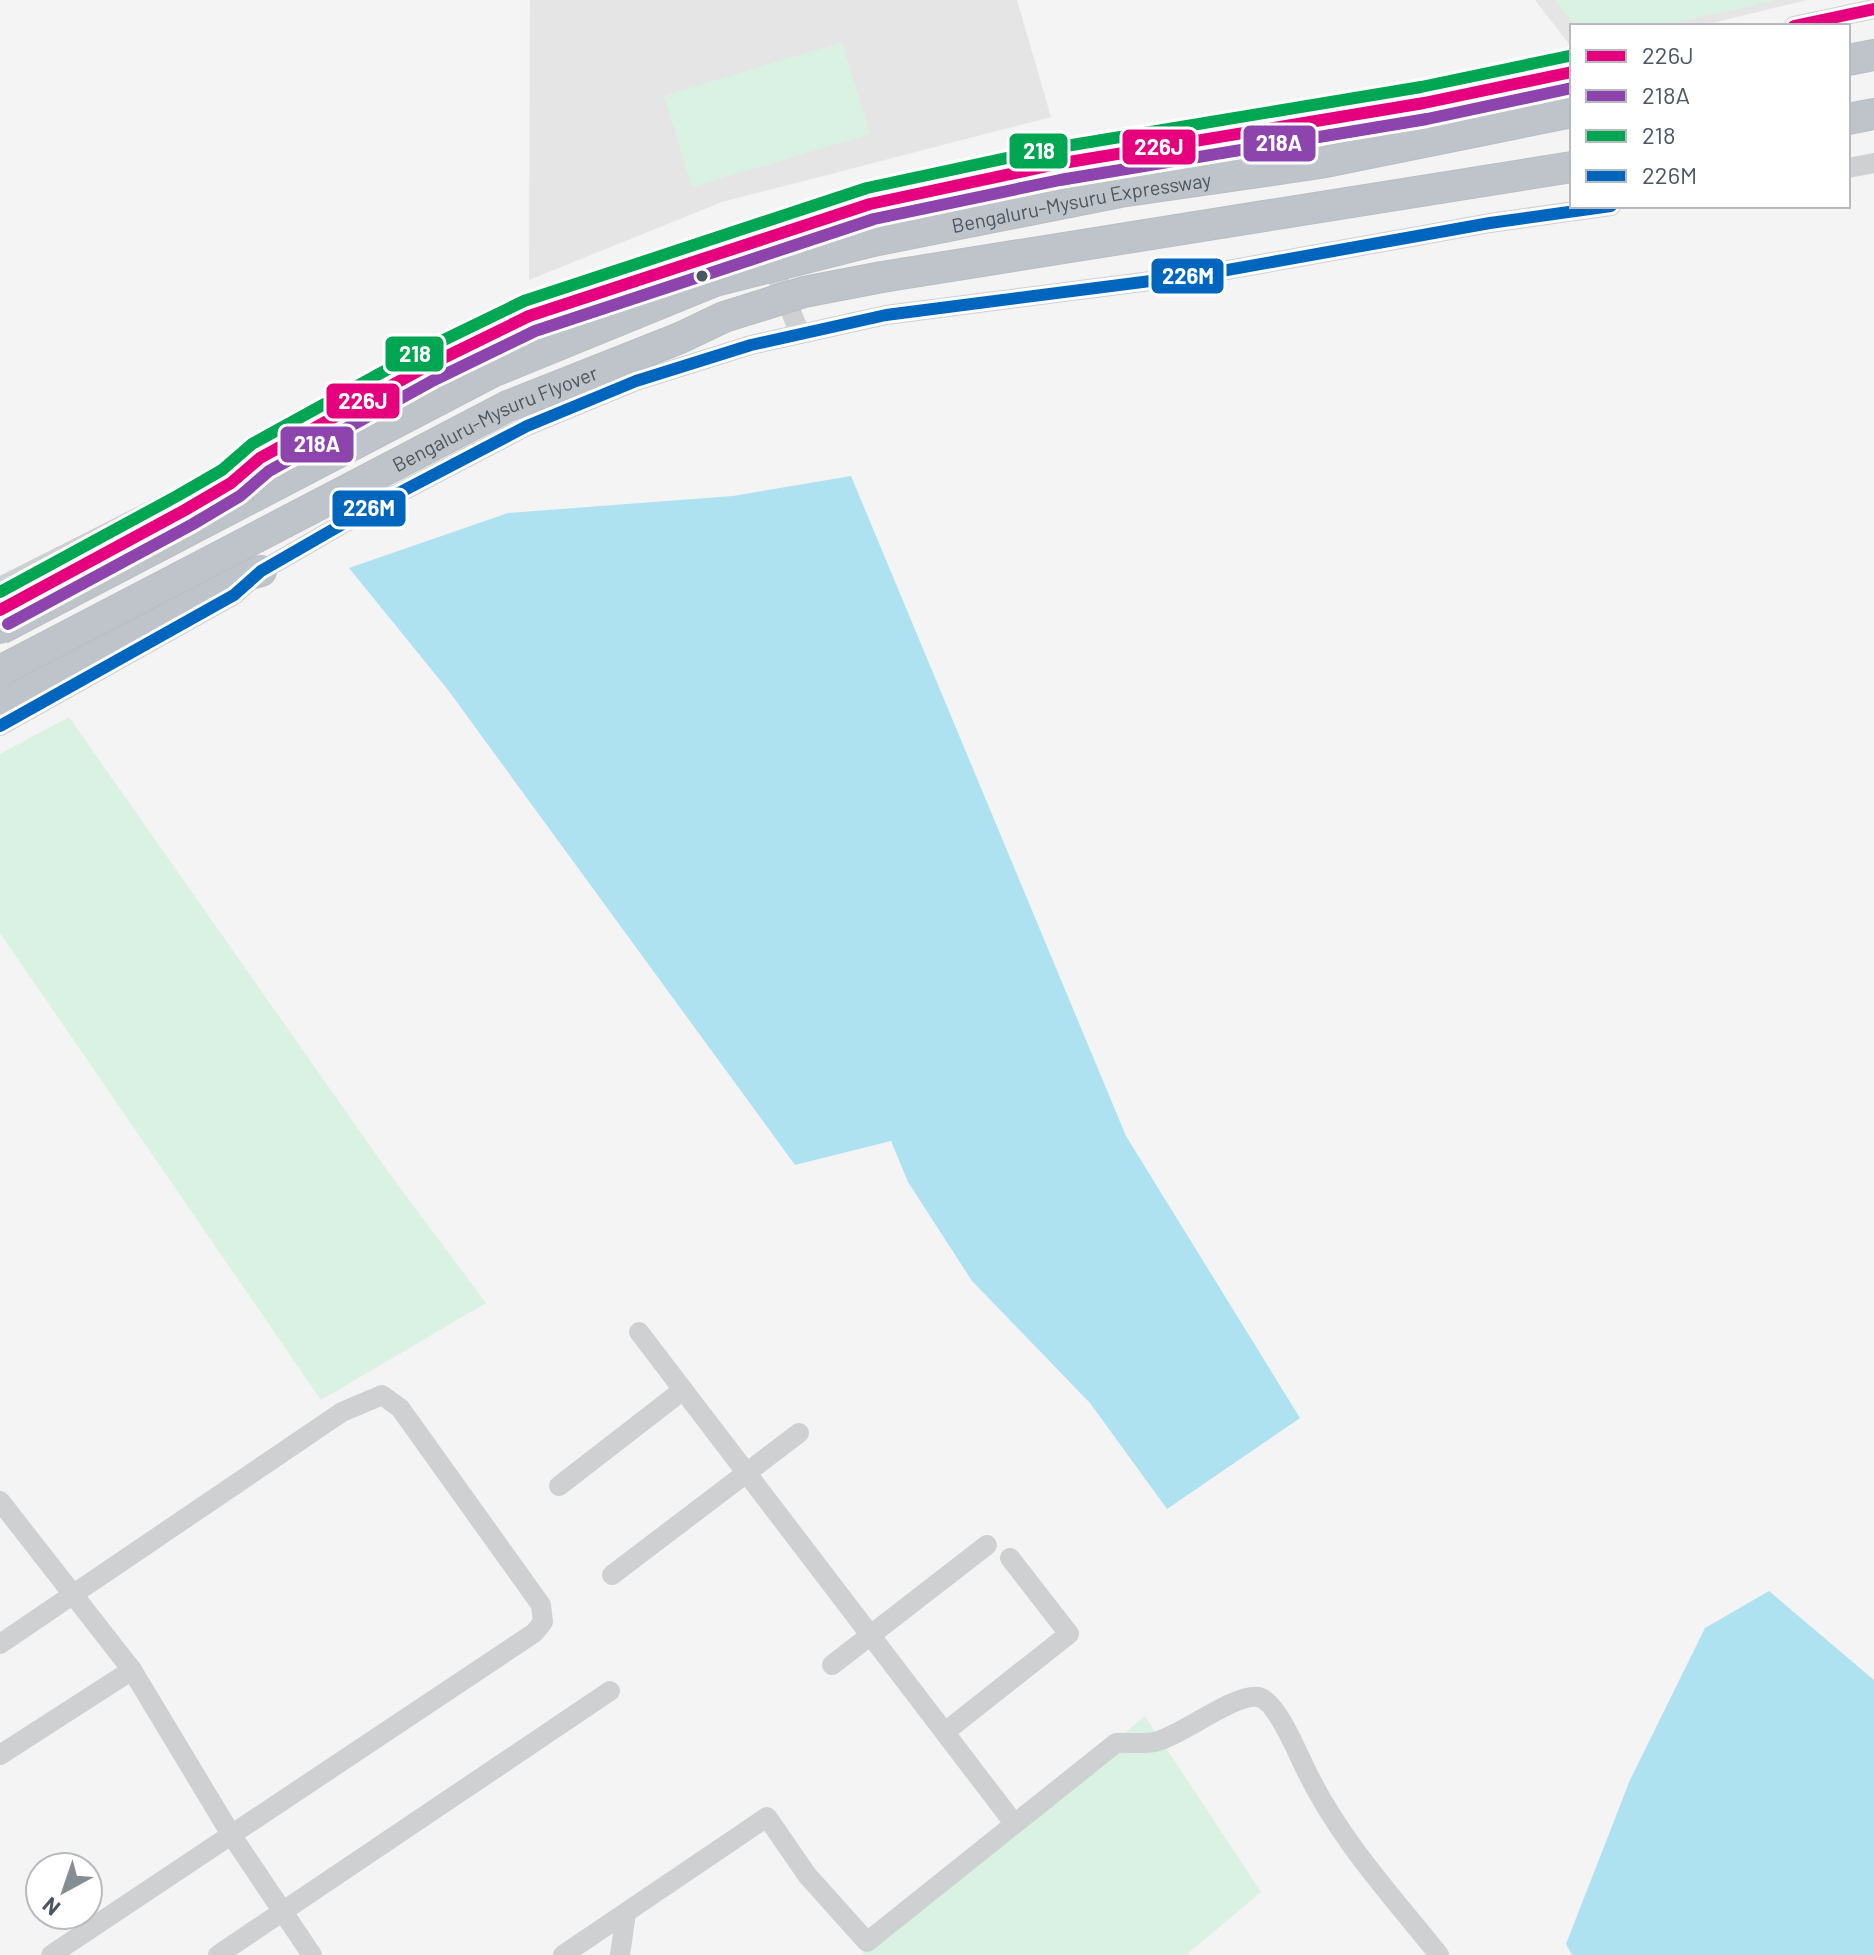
<svg xmlns="http://www.w3.org/2000/svg" width="1874" height="1955" viewBox="0 0 1874 1955" font-family="Barlow,sans-serif">
	<rect width="100%" height="100%" fill="#f4f4f4"/>
	<g fill="#e6e5e6">
		<polygon points="530,0 1017,0 1051,117 722,202 529,280"/>
		<polygon points="1535,0 1807,0 1700,26 1572,26 1572,48"/>
	</g>
	<g fill="#d9f2e3">
		<polygon points="1554,0 1776,0 1660,26 1576,26"/>
		<polygon points="842,42 870,134 692,187 664,96"/>
		<polygon points="69,717 389,1173 486,1303 321,1400 0,933 0,754"/>
		<polygon points="1145,1716 1261,1892 1186,1955 861,1955"/>
	</g>
	<g fill="#aee2f0">
		<polygon points="851,476 1126,1136 1300,1418 1167,1509 1090,1403 972,1281 908,1182 891,1141 795,1165 448,690 349,568 508,513 733,496"/>
		<polygon points="1769,1591 1874,1680 1874,1955 1572,1955 1566,1944 1630,1780 1705,1628"/>
	</g>
	<g fill="none" stroke-linecap="round" stroke-linejoin="round">
		<g stroke="#b9bec3" stroke-width="32">
			<g id="highway">
				<polyline points="1848,60 1874,55"/>
				<polyline points="1848,119 1874,114"/>
				<path id="s1" d="M873,241l247,-49 200,-29 252,-51"/>
				<polyline points="882,277 1572,167"/>
				<path d="M0,610c87,-47 184,-88 260,-152"/>
				<polyline points="0,698 220,582 261,571"/>
			</g>
		</g>
		<g stroke="#ced0d2" stroke-width="20">
			<polyline points="1794,26 1874,9"/>
			<polyline points="1848,168 1874,163"/>
			<polyline points="769,257 800,334"/>
			<polyline points="251,463 427,366 529,316 870,204 1057,164 1424,103 1572,72"/>
			<polyline points="0,587 218,477"/>
			<polyline points="0,726 234,595 261,571 372,507 527,426 636,381 751,345 886,315 1205,274 1490,223 1611,206"/>
			<polyline points="639,1332 1013,1822"/>
			<polyline points="559,1486 683,1390"/>
			<polyline points="0,1501 132,1670 232,1836 312,1955"/>
			<polyline points="612,1575 799,1433"/>
			<polyline points="0,1644 342,1412 382,1395 400,1408 541,1605 543,1622 534,1633 51,1955"/>
			<polyline points="832,1665 987,1545"/>
			<polyline points="945,1732 1069,1634 1010,1558"/>
			<polyline points="0,1755 132,1670"/>
			<polyline points="218,1955 610,1691"/>
			<path d="M563,1955l204,-138 40,58 60,67 249,-199c13,-1 30,2 42,-2 27,-8 76,-47 100,-44 19,3 40,58 49,75 33,68 85,124 132,183"/>
			<polyline points="620,1955 626,1913"/>
		</g>
		<use href="#highway" stroke="#bec4c9" stroke-width="30"/>
		<g stroke="#b9bec3" stroke-width="32" stroke-linecap="butt">
			<g id="highway-bridge">
				<polyline points="0,629 492,372 715,281 873,241"/>
				<path id="s2" d="M0,671l508,-265 172,-68 44,-21 80,-25 78,-15"/>
			</g>
		</g>
		<use href="#highway-bridge" stroke="#bec4c9" stroke-width="30"/>
		<g stroke="#fff" stroke-width="18">
			<g id="bus-1">
				<polyline points="1794,26 1874,9"/>
				<polyline points="0,610 185,510 231,483 260,458 427,366 529,316 870,204 1057,164 1424,103 1572,72"/>
			</g>
		</g>
		<g stroke="#fff" stroke-width="18">
			<polyline id="bus-2" points="8,624 193,524 240,496 269,471 434,380 535,331 874,219 1060,180 1427,119 1572,88"/>
		</g>
		<g stroke="#fff" stroke-width="18">
			<polyline id="bus-3" points="0,592 177,496 222,470 252,444 419,352 524,301 867,188 1054,148 1421,87 1569,56"/>
		</g>
		<g stroke="#fff" stroke-width="18">
			<polyline id="bus-4" points="0,726 234,595 261,571 372,507 527,426 636,381 751,345 886,315 1205,274 1490,223 1611,206"/>
		</g>
		<use href="#bus-1" stroke="#e5007d" stroke-width="12"/>
		<use href="#bus-2" stroke="#8e44ad" stroke-width="12"/>
		<use href="#bus-3" stroke="#00a651" stroke-width="12"/>
		<use href="#bus-4" stroke="#0065bd" stroke-width="12"/>
	</g>
	<circle fill="#4a5661" stroke="#fff" stroke-width="3" cx="702" cy="276" r="7"/>
	<g text-anchor="middle" dominant-baseline="central" stroke-width="7" stroke-linejoin="round" paint-order="stroke">
		<g font-size="20" fill="#4a5661" stroke="#fff">
			<text stroke="none"><textPath href="#s1" startOffset="212">Bengaluru-Mysuru Expressway</textPath></text>
			<text stroke="none"><textPath href="#s2" startOffset="556">Bengaluru-Mysuru Flyover</textPath></text>
		</g>
	</g>
	<g stroke="#fff" stroke-width="3">
		<rect x="1242" y="124" width="75" height="39" rx="8" fill="#8e44ad"/>
		<rect x="1121" y="128" width="76" height="38" rx="8" fill="#e5007d"/>
		<rect x="1008" y="132" width="61" height="38" rx="8" fill="#00a651"/>
		<rect x="1150" y="257" width="75" height="38" rx="8" fill="#0065bd"/>
		<rect x="384" y="335" width="61" height="38" rx="8" fill="#00a651"/>
		<rect x="325" y="382" width="76" height="38" rx="8" fill="#e5007d"/>
		<rect x="279" y="425" width="76" height="39" rx="8" fill="#8e44ad"/>
		<rect x="331" y="489" width="76" height="39" rx="8" fill="#0065bd"/>
	</g>
	<g font-size="22" text-anchor="middle" font-weight="bold" fill="#fff">
		<text x="1279" y="151">218A</text>
		<text x="1159" y="155">226J</text>
		<text x="1039" y="159">218</text>
		<text x="1188" y="284">226M</text>
		<text x="415" y="362">218</text>
		<text x="363" y="409">226J</text>
		<text x="317" y="452">218A</text>
		<text x="369" y="516">226M</text>
	</g>
	<rect x="1570" y="24" width="280" height="184" fill="#ffffff" stroke="#b7bbc0" stroke-width="2"/>
	<rect x="1586" y="50" width="40" height="12" fill="#e5007d" stroke="#b7bbc0" stroke-width="2"/>
	<text x="1642" y="64" font-size="24" fill="#4a5661">226J</text>
	<rect x="1586" y="90" width="40" height="12" fill="#8e44ad" stroke="#b7bbc0" stroke-width="2"/>
	<text x="1642" y="104" font-size="24" fill="#4a5661">218A</text>
	<rect x="1586" y="130" width="40" height="12" fill="#00a651" stroke="#b7bbc0" stroke-width="2"/>
	<text x="1642" y="144" font-size="24" fill="#4a5661">218</text>
	<rect x="1586" y="170" width="40" height="12" fill="#0065bd" stroke="#b7bbc0" stroke-width="2"/>
	<text x="1642" y="184" font-size="24" fill="#4a5661">226M</text>
	<g transform="translate(64 1891) rotate(220)"><circle r="38" fill="#ffffff" stroke="#b7bbc0" stroke-width="2"/>
	<path d="M0-6L14 30L0 20L-14 30Z" fill="#868d94"/>
	<text y="-12" font-size="22" font-weight="bold" text-anchor="middle" fill="#4a5661">N</text>
	</g>
</svg>
